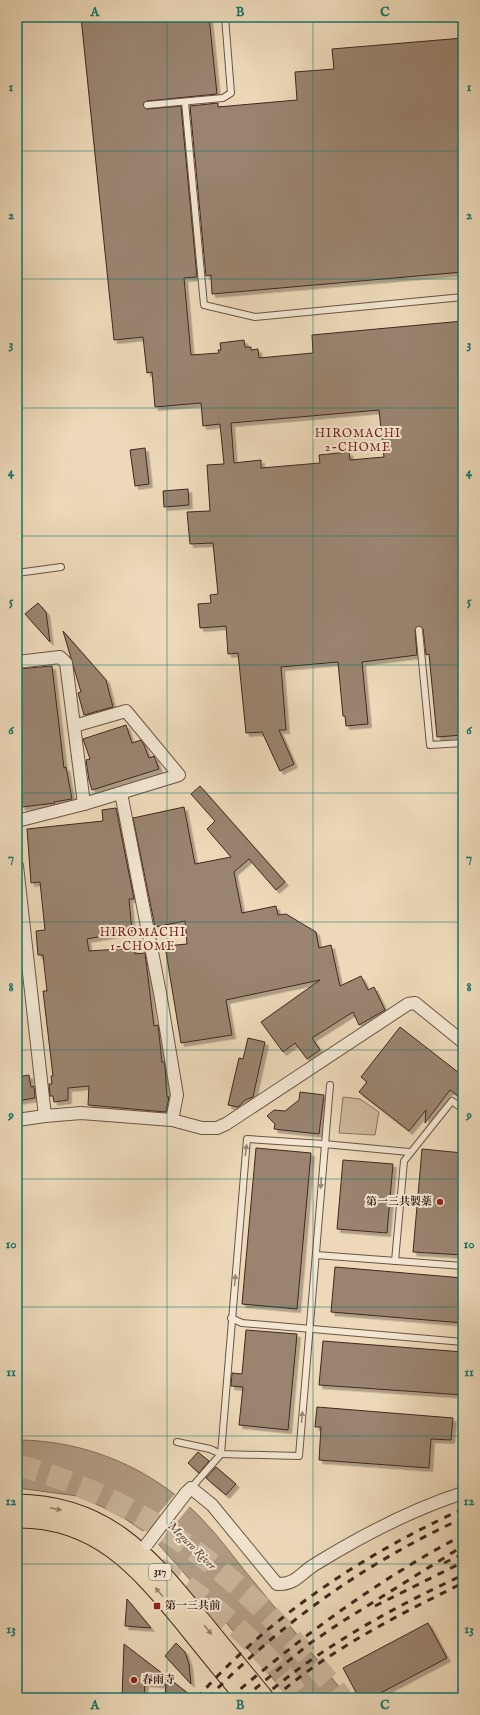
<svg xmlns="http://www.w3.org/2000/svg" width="480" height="1715" viewBox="0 0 480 1715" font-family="'IM FELL English','Noto Serif JP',serif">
	<defs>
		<filter id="shadow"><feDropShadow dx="3.5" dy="3.5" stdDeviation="0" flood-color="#0004"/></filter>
	</defs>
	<rect width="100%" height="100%" fill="#edd9b9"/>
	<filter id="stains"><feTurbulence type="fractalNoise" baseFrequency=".005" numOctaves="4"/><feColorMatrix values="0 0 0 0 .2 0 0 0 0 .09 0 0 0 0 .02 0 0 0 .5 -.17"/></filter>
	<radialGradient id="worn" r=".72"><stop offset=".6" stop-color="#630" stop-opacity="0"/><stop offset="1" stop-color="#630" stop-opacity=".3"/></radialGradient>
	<polygon fill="#d0bb9f" stroke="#88715e" points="343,1097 360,1099 379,1112 375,1135 339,1133"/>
	<path fill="#b29c84" stroke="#846d5b" d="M17,1440c68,0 135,28 183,77 20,20 36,44 54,65 32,39 63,77 94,116h-59l-97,-116 -40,-45 -34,-23 -40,-18 -61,-8z"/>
	<polygon fill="#edd9b9" points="175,1494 190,1506 157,1546 142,1533"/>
	<g fill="#9a846f" stroke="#40271e" fill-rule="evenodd" filter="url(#shadow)">
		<path d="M81,17h30v2l24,-2h74l8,77 -70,7 -4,4 4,4 34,-3 16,171 -13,1 7,77 28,-2 -1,-3h3l-1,-7 24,-3 1,7h6v3l7,-1 1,9 54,-5 -1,-18 151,-14v414l-26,2 -8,-83 -3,1 -3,-26 -4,-3 -4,4 2,25 -55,7 6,62 -22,2 -1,-10h-2l-5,-54 -57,5 5,63h-7l15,34 -14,7 -18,-39 -16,1 -8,-80 -10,1 -2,-28 -26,2 -2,-24 13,-1 -1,-8 8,-1 -5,-51 -23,1 -3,-32 23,-1 -3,-46 17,-1 -4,-40 -17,2 -2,-23 -46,4 -3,-35 -5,1 -4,-36 -29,3zM379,410l5,47 -34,3 -1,-8 -30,3 1,8 -59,5v-8l-27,3 -3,-40z"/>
		<polygon points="463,38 463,272 212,294 211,275 206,276 190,106 218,103 218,107 297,100 295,72 334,69 332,49"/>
		<polygon points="145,448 149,484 135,486 130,450"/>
		<polygon points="188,489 189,505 164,507 163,491"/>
		<polygon points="38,603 46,612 50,642 25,614"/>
		<polygon points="63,631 106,680 113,707 84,715 78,693 81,692"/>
		<polygon points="52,666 64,768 66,767 72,799 54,802 55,803 22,807 17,779 17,772 21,771 17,740 17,669"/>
		<polygon points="126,725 132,743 141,740 144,745 149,758 154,756 159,769 92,790 89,780 86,760 90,759 83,739"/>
		<polygon points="200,786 285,882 276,890 249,859 234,872 242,913 276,906 278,915 286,914 316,932 319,948 331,945 340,986 361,976 368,990 374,987 385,1010 359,1025 353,1012 312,1038 320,1050 307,1059 295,1043 283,1052 261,1022 320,980 226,1000 232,1035 181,1043 165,946 187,944 185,921 155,927 133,818 184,807 195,864 231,857 207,829 215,821 191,794"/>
		<polygon points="116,808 134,899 129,899 132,931 87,939 89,951 134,948 135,954 145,953 154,1026 158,1025 162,1062 164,1062 165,1066 167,1097 169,1097 166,1112 88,1105 89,1086 68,1088 68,1100 54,1102 53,1096 50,1096 49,1084 52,1084 51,1076 53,1076 43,991 47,991 43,955 38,955 36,931 45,930 40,882 31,883 27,829 103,821 102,810"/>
		<polygon points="400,1027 463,1076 463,1100 450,1090 425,1123 426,1110 409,1131 359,1092 367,1082 361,1077"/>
		<polygon points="248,1038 265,1042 253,1097 245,1100 238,1107 228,1105 239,1058 243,1059"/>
		<polygon points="29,1075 31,1087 34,1086 35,1098 17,1101 17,1077"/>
		<polygon points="300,1092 324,1095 319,1134 274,1129 275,1124 267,1116 274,1110 285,1111 299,1100"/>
		<polygon points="256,1148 311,1153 297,1309 242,1304"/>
		<polygon points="422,1149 463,1153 463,1255 413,1252"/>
		<polygon points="343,1160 393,1164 387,1233 337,1229"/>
		<polygon points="335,1267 463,1278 463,1323 331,1312"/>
		<polygon points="246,1330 297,1334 288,1430 239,1425 243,1387 231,1386 232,1373 242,1374"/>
		<polygon points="323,1341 463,1352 463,1395 319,1385"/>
		<polygon points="317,1407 453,1418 451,1440 431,1439 429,1468 319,1460 321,1427 315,1427"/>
		<polygon points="198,1452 209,1461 199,1473 188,1463"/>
		<polygon points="216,1467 236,1484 226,1495 206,1478"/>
		<polygon points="127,1599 151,1628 125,1626"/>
		<polygon points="428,1623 447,1658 371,1698 359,1698 343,1668"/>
		<polygon points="176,1643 185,1652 189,1664 191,1684 165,1656"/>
		<polygon points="124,1644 167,1677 193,1697 165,1695 166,1685 145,1683 144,1698 122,1698"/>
	</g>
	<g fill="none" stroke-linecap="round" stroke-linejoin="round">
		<g stroke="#cab59a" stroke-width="22" stroke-dasharray="22 11" stroke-linecap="butt">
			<path d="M17,1465c140,38 237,122 325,233"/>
			<path d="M158,1568c55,33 104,79 143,130"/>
		</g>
		<g stroke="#6b5445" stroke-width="8">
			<g id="lane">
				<polyline points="185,102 204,305 255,317 463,297"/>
				<polyline points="147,105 223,98 231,93 225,17"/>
				<polyline points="17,573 61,567"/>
				<polyline points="419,630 430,745 463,743"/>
				<polyline points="316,1255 463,1266"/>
				<polyline points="395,1261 404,1161 452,1101 463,1109"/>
				<polyline points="231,1318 242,1323 463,1342"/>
				<polyline points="177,1442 210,1449 221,1454 299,1456 330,1085"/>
				<polyline points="191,1488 221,1454 247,1139 324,1144 409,1152"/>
			</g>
		</g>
		<g stroke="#6b5445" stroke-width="14">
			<g id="street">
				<polyline points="17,662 60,657 66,663 84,804"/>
				<polyline points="121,793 160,993 177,1095 172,1120"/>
				<polyline points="17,821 84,804 179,775 126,711 74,726"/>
				<polyline points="17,866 45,1116"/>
				<polyline points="17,1120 45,1116 81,1113 172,1120 202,1128 217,1128 226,1124 408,1004 415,1003 463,1042"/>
				<path d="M186,1493l5,-5 21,17 65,79c18,1 23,-10 37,-19 47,-29 96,-55 149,-72"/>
			</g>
		</g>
		<g stroke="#40271e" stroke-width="21">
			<g id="primary">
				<path d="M17,1504c86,1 129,49 179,111 23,28 45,55 68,83"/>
				<path d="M17,1518c79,-1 121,48 167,104 20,25 41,51 62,76"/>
			</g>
		</g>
		<use href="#lane" stroke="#f3e6d2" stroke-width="6"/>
		<use href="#street" stroke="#f3e6d2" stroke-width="12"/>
		<use href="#primary" stroke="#edd9b9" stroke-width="19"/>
		<g stroke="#40271e" stroke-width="3" stroke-dasharray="7 7" stroke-linecap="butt">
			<polyline points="444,1563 463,1554"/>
			<polyline points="375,1606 463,1562"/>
			<path d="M197,1698c73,-82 167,-144 266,-189"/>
			<path d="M208,1698c74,-76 159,-136 255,-180"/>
			<path d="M230,1698c71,-61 149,-119 233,-163"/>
			<polyline points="244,1698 309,1644 340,1623 463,1546"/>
			<path d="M262,1698c59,-51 130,-90 201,-123"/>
			<path d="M274,1698c55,-48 124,-83 189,-115"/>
		</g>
		<g stroke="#6b5445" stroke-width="14" stroke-linecap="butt">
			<polyline id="street-bridge" points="147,1544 186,1493"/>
		</g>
		<use href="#street-bridge" stroke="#f3e6d2" stroke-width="12"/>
	</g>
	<defs><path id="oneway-solid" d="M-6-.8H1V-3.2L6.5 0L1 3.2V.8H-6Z"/></defs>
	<g fill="#9a8678">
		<use href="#oneway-solid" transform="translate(246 1150) rotate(-83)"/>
		<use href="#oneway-solid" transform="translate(321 1183) rotate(94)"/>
		<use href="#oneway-solid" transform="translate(235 1280) rotate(-85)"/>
		<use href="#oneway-solid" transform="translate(302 1417) rotate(-85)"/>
	</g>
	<g fill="#96806c">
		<use href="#oneway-solid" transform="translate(56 1509) rotate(12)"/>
		<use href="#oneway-solid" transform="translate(159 1592) rotate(-131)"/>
		<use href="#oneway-solid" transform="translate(208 1630) rotate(51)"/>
	</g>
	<path fill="none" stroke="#0f766e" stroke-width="1" stroke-opacity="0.55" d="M167,17v1681M313,17v1681M17,151h446M17,279h446M17,408h446M17,536h446M17,665h446M17,793h446M17,922h446M17,1050h446M17,1179h446M17,1307h446M17,1436h446M17,1564h446"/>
	<g fill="#8f2418" stroke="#f3e6d2" stroke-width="1.5">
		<circle cx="440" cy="1202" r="4"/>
		<rect x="153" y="1602" width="8" height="8" rx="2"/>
		<circle cx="134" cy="1680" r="4"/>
	</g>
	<g text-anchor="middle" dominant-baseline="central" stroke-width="4" stroke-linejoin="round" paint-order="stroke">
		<rect fill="#f3e6d2" stroke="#766054" stroke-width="1" x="149" y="1564" width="22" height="16" rx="3"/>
		<g font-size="10" font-weight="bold" fill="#40271e">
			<text x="160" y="1572">317</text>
		</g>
		<g font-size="11" font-weight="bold" fill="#40271e" stroke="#f3e6d2" text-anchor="start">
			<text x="432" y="1202" text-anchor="end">第一三共製薬</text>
			<text x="165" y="1606">第一三共前</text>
			<text x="142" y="1680">春雨寺</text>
		</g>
		<g font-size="12" letter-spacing="1" fill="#7a1f14" stroke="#f3e6d2">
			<text x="358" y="433">HIROMACHI<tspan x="358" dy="14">2-CHOME</tspan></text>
			<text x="143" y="932">HIROMACHI<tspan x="143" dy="14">1-CHOME</tspan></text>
		</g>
		<g font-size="12" font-style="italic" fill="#624a3d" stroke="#f3e6d2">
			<text transform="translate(192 1546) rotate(45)">Meguro River</text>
		</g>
	</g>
	<rect width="480" height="1715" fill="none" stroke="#edd9b9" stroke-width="44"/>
	<rect x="22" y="22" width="436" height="1671" fill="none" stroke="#0f766e" stroke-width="1.5"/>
	<g font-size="13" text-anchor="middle" font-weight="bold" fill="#0f766e">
		<text x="95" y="16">A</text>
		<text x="240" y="16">B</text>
		<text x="385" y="16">C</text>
		<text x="11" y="91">1</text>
		<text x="469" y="91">1</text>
		<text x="11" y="219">2</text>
		<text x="469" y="219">2</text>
		<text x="11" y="348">3</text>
		<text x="469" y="348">3</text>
		<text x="11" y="476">4</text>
		<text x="469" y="476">4</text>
		<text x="11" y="605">5</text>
		<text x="469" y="605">5</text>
		<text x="11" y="734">6</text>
		<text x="469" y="734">6</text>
		<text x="11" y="862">7</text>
		<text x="469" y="862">7</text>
		<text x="11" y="991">8</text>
		<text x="469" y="991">8</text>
		<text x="11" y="1119">9</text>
		<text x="469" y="1119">9</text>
		<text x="11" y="1248">10</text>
		<text x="469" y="1248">10</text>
		<text x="11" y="1376">11</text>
		<text x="469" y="1376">11</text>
		<text x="11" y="1505">12</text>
		<text x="469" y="1505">12</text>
		<text x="11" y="1633">13</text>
		<text x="469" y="1633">13</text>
		<text x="95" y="1709">A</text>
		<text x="240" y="1709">B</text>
		<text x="385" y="1709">C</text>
	</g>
	<rect width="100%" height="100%" filter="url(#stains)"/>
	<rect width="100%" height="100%" fill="url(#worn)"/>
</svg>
